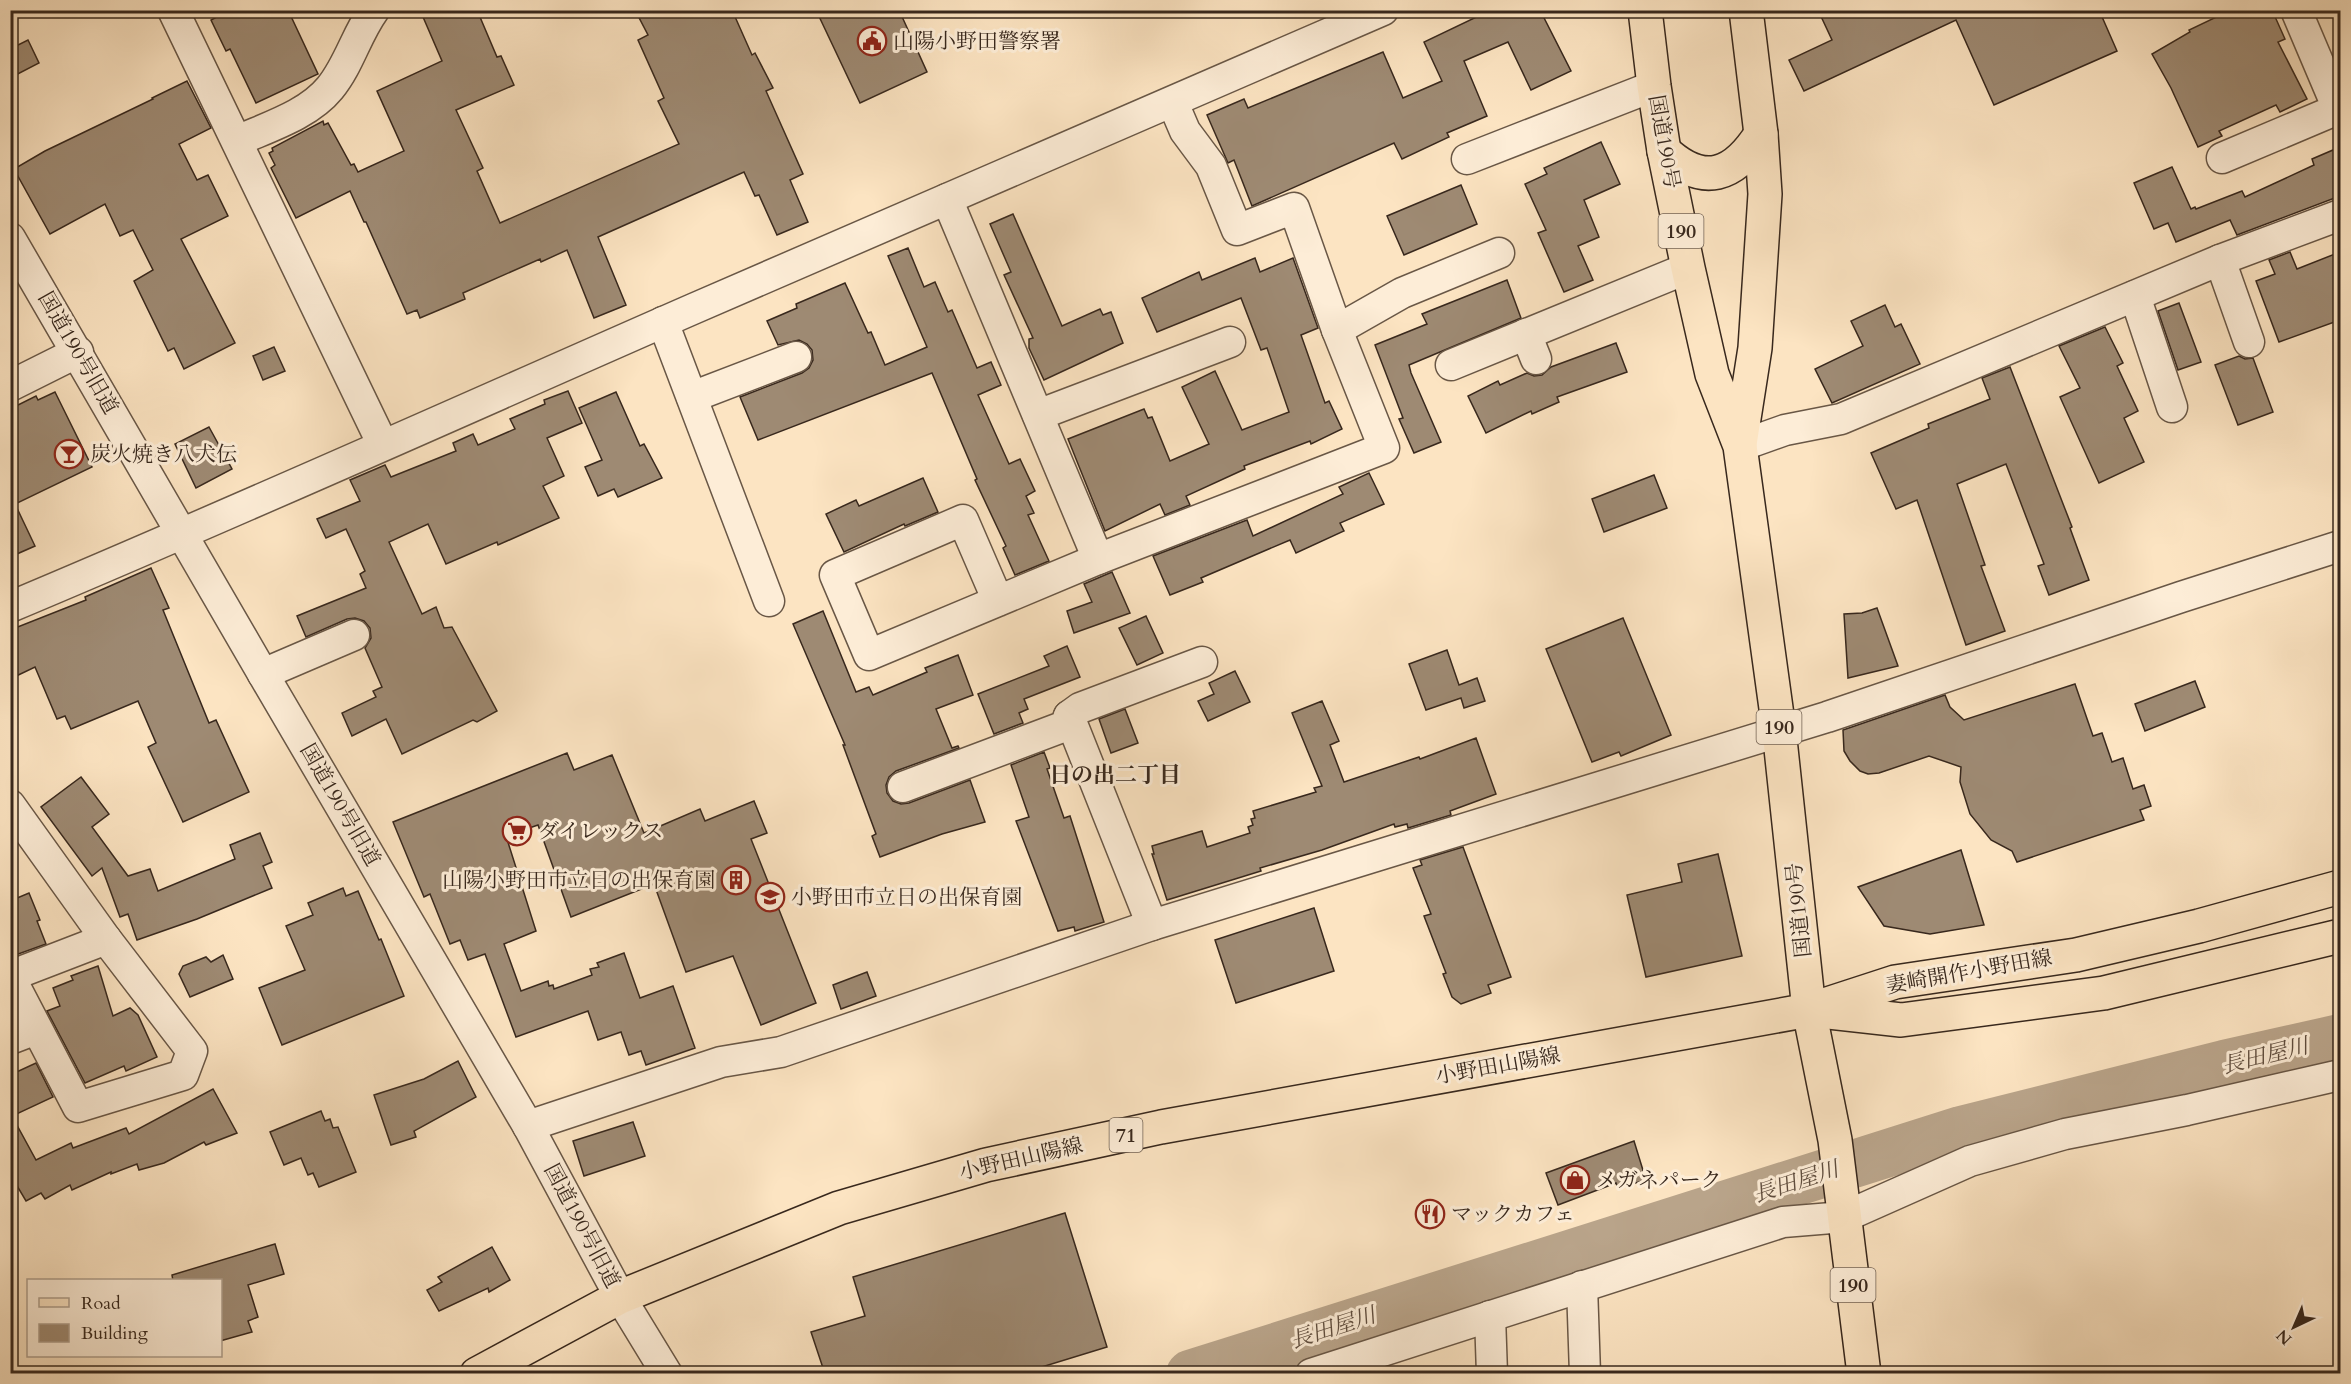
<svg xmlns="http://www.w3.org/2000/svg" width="2351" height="1384" viewBox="0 0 2351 1384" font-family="Cardo,'Noto Serif JP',serif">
	<rect width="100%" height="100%" fill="#fce4c2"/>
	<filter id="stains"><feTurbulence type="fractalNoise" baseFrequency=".00333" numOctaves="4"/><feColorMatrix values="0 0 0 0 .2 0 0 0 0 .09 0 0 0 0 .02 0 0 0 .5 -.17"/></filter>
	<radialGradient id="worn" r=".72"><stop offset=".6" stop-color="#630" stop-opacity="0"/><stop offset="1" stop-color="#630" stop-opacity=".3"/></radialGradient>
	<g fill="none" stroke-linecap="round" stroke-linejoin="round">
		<polyline stroke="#b9a48a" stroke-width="48" points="1190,1374 1961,1130 2224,1064 2340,1038"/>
	</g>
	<g fill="#9e8a73" stroke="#38281d" stroke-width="1.5">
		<polygon points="230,10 288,10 318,74 256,103 230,49 226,51 211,20"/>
		<polygon points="420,10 477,10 497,57 501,56 514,85 456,110 483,168 477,171 500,223 679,144 658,101 664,98 638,40 648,35 635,10 732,10 752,55 755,53 773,88 766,91 803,174 790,180 808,222 777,235 759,195 755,196 744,172 598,237 626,305 594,318 567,250 541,262 540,259 463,293 465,299 420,318 417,310 407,314 366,222 364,222 350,191 296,218 271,168 275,165 269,153 273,151 272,148 323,121 324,125 328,123 351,165 354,164 358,172 404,151 377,91 442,61"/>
		<polygon points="816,10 899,10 927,72 860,103"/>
		<polygon points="1491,10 1540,10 1571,71 1531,90 1508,42 1464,61 1487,116 1447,133 1449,137 1402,159 1394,143 1252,206 1234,160 1228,163 1207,115 1244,99 1248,108 1383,52 1403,98 1442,81 1424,42"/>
		<polygon points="1818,10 2099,10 2117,51 1994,105 1956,20 1804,91 1789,60 1832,40"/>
		<polygon points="2231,10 2272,10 2285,39 2278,42 2307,99 2280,112 2276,105 2219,131 2222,136 2198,147 2171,88 2152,54 2190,32 2189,30"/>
		<polygon points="28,40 39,63 10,78 10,49"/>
		<polygon points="187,81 211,128 179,144 197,180 208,175 228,216 181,239 235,343 184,369 174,348 168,351 134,281 153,270 133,230 120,236 105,204 50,234 14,169 45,151 153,99 152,98"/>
		<polygon points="1601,142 1620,184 1584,200 1599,237 1578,246 1593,280 1564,292 1538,233 1546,230 1525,184 1547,174 1544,168"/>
		<polygon points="2340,147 2340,196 2237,235 2230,220 2176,242 2168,223 2154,229 2134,183 2172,167 2191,209 2195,207 2196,209 2242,191 2245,197 2314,165 2312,159"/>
		<polygon points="1461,185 1477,224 1404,255 1387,216"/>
		<polygon points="1013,214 1062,326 1100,309 1103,315 1111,312 1123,343 1044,380 1029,348 1029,339 1033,338 1004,275 1011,272 990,224"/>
		<polygon points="908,248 924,287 935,282 948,312 952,310 977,368 991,362 1001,385 978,395 1009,464 1020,459 1035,491 1026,496 1034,513 1028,515 1049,561 1015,575 1003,548 1006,546 975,480 977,479 932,373 758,440 740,397 802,373 809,368 813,360 812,350 807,344 799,340 778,345 767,321 797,308 796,304 845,283 868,333 871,332 885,365 927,347 888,256"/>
		<polygon points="2290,252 2297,269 2340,252 2340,320 2279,342 2256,281 2275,274 2269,260"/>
		<polygon points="1255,258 1260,272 1293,258 1318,328 1301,335 1325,403 1329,401 1342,429 1311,444 1310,441 1244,466 1245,469 1186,496 1190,505 1165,515 1160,504 1105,531 1068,439 1144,409 1148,418 1152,417 1170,461 1209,444 1182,387 1215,371 1242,430 1289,412 1267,348 1261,350 1241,298 1157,332 1142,298 1199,272 1202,280"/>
		<polygon points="1507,280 1521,318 1409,365 1411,373 1441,442 1414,453 1399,419 1403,418 1375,345 1427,324 1422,314"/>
		<polygon points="2179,303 2201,362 2178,370 2158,311"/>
		<polygon points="1885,305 1895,327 1901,324 1920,364 1832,403 1815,369 1863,346 1851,321"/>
		<polygon points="2105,327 2123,363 2117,366 2138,411 2124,418 2144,462 2099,483 2060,397 2080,388 2059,346"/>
		<polygon points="1616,343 1627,372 1557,397 1559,402 1532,414 1531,411 1486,433 1468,396 1498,381 1500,385 1527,373 1534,376 1542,375 1551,367"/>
		<polygon points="274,347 285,371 263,380 253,356"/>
		<polygon points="2239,356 2245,359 2253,358 2273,412 2238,425 2215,365"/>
		<polygon points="2010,367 2072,527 2070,528 2089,580 2049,595 2038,566 2044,564 2006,464 1957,484 1985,565 1981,566 2005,631 1966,645 1917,500 1896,509 1871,453 1929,428 1928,424 1990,399 1982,378"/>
		<polygon points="568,391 582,423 547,438 564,476 543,486 559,518 498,545 497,542 446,564 428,524 389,542 422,614 436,607 444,628 452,627 497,711 477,722 473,720 402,754 386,719 352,736 342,713 376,697 373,691 382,687 365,648 371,638 370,628 364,621 355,618 347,619 306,637 297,616 366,588 360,574 365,571 346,529 326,538 317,519 360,501 350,480 385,465 391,477 456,451 453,443 473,434 478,445 515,429 510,419 545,404 544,400"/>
		<polygon points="55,392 92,467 15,504 35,546 10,557 10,409 36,396 38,400"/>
		<polygon points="616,392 640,446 644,444 662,478 618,497 614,489 598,496 585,467 602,460 579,408"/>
		<polygon points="209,427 232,469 196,488 175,444"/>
		<polygon points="1369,473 1384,504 1340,523 1344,531 1296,553 1290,540 1201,578 1203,582 1170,595 1153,556 1247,520 1253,536 1343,494 1339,487"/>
		<polygon points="1654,475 1667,508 1604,532 1592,499"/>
		<polygon points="923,478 938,512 905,526 904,524 844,552 826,514 856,500 859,506"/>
		<polygon points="151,568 169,608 163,610 209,723 216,720 249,792 183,822 148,747 156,743 138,701 71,729 65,716 57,719 35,667 10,679 10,630 86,600 85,597"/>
		<polygon points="1112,572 1130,613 1074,633 1067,611 1092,602 1084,584"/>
		<polygon points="1877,608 1898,666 1848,678 1844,614 1862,613"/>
		<polygon points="823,611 856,692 869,687 873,695 927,672 925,668 958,655 973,695 936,709 952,748 958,746 959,748 896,771 889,777 886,785 887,793 893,801 901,804 909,803 970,780 985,822 942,834 880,857 872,836 876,834 843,745 845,745 793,624"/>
		<polygon points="1146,616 1163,653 1137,665 1119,628"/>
		<polygon points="1623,618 1671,735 1621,756 1619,752 1592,762 1546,649"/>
		<polygon points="1067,646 1080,677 1024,699 1028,709 1019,713 1023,723 994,734 978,694 1049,666 1044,656"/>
		<polygon points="1447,650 1459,685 1477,678 1485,701 1464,708 1461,698 1426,710 1409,664"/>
		<polygon points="1235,671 1250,702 1208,721 1198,701 1214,694 1209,683"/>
		<polygon points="2195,681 2205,707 2145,731 2135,704"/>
		<polygon points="2075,684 2093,736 2102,733 2112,762 2123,758 2133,789 2144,785 2151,806 2140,810 2144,820 2017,862 2012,851 1991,840 1970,814 1960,782 1961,767 1929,756 1879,773 1868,774 1860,771 1850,761 1844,751 1843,730 1945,695 1950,707 1964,720"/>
		<polygon points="1322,701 1339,741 1330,745 1344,782 1419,757 1420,759 1476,738 1496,794 1450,811 1451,815 1408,828 1407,824 1395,827 1394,824 1322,850 1260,868 1261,871 1167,900 1152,854 1154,854 1152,846 1202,831 1207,847 1250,833 1248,827 1253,825 1251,819 1255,818 1253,811 1316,792 1314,788 1322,786 1292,713"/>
		<polygon points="1125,709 1138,743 1111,753 1099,719"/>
		<polygon points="1044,752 1050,768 1047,769 1064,818 1070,816 1104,922 1075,931 1074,927 1058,931 1016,821 1029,817 1011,765"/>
		<polygon points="567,753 574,770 612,755 644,833 700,809 705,821 754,801 767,833 751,839 816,1003 761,1025 733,956 686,972 654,884 571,917 538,825 506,836 536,931 504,944 521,991 548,981 549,986 553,985 554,989 592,975 590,969 599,967 597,963 624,953 640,998 673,986 695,1048 646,1065 641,1051 629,1055 621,1032 598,1040 588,1011 516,1037 485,954 468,960 460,940 450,944 430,894 424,897 393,822"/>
		<polygon points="81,777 109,814 92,827 128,876 150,869 158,891 235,859 230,845 260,833 272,862 263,866 272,888 197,919 137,940 128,914 120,917 102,868 92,876 41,807"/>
		<polygon points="1463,847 1511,977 1488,985 1491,993 1461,1004 1452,997 1443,974 1446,973 1424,916 1431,914 1413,868 1422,865 1420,860"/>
		<polygon points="1961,850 1984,925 1930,934 1884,926 1858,887"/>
		<polygon points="1718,854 1742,956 1646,977 1627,895 1682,882 1678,864"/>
		<polygon points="343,888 346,896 358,891 379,940 381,939 404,996 282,1045 259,988 305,970 286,926 313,915 308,903"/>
		<polygon points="29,893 40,920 37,921 46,944 10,957 10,901"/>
		<polygon points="1314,908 1334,971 1236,1003 1215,940"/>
		<polygon points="223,955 233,979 190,997 179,974 183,966 206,957 211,962"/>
		<polygon points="98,966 113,1016 130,1008 138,1015 157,1057 126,1071 124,1066 85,1083 47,1011 60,1006 53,988 73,980 71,976"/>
		<polygon points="867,972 876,996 841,1009 833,985"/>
		<polygon points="458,1061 476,1097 414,1131 416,1137 391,1145 374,1095 424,1079"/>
		<polygon points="36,1063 53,1097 12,1116 36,1160 71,1143 73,1148 126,1128 129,1134 213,1089 237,1133 206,1145 204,1142 164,1163 139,1170 137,1164 111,1174 111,1172 72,1190 70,1185 45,1199 41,1193 26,1201 10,1174 10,1075"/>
		<polygon points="321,1111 325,1121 330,1119 333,1128 338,1127 356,1172 319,1187 313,1173 308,1175 301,1158 284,1165 270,1132"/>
		<polygon points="633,1122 645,1156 584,1176 573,1141"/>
		<polygon points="1634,1141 1646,1180 1618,1188 1616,1183 1558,1205 1546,1173"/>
		<polygon points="1065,1213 1107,1347 1019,1374 825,1374 811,1332 865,1316 853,1277"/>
		<polygon points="275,1244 284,1274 248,1285 258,1317 248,1321 252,1332 220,1341 220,1281 173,1281 172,1275"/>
		<polygon points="492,1247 510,1280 489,1292 488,1288 439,1311 427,1290 442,1282 438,1277"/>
	</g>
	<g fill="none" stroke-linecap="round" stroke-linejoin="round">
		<g stroke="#695746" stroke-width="33">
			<g id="minor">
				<polyline points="173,10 383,445"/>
				<path d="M237,141c31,-14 71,-26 93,-53 19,-23 26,-53 44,-78"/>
				<polyline points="2222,158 2338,109 2296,10"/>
				<polyline points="1467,159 1654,86"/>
				<polyline points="947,199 1098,559"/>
				<polyline points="10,238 263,674 528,1126 620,1297 667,1374"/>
				<polyline points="2220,260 2249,342"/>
				<polyline points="2135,296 2172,407"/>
				<polyline points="663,322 769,601"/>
				<polyline points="1337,330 1402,293 1499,253"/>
				<polyline points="1526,334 1536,359"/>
				<polyline points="1451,365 1688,268"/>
				<polyline points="10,386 78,352"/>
				<polyline points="692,397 796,357"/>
				<polyline points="1038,415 1230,342"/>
				<polyline points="1740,446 1785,430 1841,419 2220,260 2340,215"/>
				<polyline points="998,601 963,520 835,575 869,655 1098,559 1384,448 1337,330 1294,208 1237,230 1211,166 1185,131 1173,103"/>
				<path d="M10,607c229,-96 455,-198 683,-298 229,-100 460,-197 690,-299"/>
				<polyline points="263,674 354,635"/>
				<polyline points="903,787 1065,726 1069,716"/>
				<polyline points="10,805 106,939 192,1051 183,1075 78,1107 10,977"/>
				<polyline points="1152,925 1069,716 1080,708 1202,662"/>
				<polyline points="10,976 106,939"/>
				<polyline points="10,1039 36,1029"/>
				<polyline points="528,1126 721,1062 781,1052 1152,925 1827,717 2181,597 2340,546"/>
				<polyline points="1582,1286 1585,1374"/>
				<polyline points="1490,1316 1492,1374"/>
				<polyline points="1311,1374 1783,1222 1844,1217 1970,1161 2065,1134 2187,1110 2340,1075"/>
			</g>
		</g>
		<g stroke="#38281d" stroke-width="36">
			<g id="major">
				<polyline points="1820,1011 1901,1020 2104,993 2340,936"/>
				<polyline points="477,1374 620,1297 839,1208 986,1165 1161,1127 1809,1010 1895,982 2076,955 2199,926 2340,887"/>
			</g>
		</g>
		<g stroke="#38281d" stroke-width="36">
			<g id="highway">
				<polyline points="1645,10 1654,86 1664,151 1688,268 1712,374 1740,446 1779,730 1809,1010 1835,1140 1864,1374"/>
				<path d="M1664,151c40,37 70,25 97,-17"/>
				<polyline points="1740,444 1755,348 1765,194 1761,134 1746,10"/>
			</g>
		</g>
		<use href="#minor" stroke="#fdedd7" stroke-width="30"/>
		<use href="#major" stroke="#fce4c2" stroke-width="33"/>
		<use href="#highway" stroke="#fce4c2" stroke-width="33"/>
	</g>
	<defs>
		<g id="civic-ring" transform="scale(1.5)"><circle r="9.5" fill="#fdedd7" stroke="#8f2418" stroke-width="1.5"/><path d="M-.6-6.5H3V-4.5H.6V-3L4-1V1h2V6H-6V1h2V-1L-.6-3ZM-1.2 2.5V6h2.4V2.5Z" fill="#8f2418"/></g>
		<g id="bar-ring" transform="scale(1.5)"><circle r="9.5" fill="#fdedd7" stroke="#8f2418" stroke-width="1.5"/><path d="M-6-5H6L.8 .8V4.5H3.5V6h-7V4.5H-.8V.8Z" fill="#8f2418"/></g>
		<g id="supermarket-ring" transform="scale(1.5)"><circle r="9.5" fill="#fdedd7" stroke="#8f2418" stroke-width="1.5"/><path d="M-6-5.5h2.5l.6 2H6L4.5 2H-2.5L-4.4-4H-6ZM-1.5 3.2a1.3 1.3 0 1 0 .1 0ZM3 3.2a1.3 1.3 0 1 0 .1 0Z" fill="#8f2418"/></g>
		<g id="building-ring" transform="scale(1.5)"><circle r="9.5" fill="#fdedd7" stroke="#8f2418" stroke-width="1.5"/><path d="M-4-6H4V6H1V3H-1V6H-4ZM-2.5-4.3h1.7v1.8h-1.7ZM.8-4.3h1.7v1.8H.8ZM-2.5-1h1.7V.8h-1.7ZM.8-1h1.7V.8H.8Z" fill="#8f2418"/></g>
		<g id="school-ring" transform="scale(1.5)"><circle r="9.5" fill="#fdedd7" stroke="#8f2418" stroke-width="1.5"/><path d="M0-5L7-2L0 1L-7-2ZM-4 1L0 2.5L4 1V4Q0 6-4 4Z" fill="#8f2418"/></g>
		<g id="shop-ring" transform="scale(1.5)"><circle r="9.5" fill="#fdedd7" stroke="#8f2418" stroke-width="1.5"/><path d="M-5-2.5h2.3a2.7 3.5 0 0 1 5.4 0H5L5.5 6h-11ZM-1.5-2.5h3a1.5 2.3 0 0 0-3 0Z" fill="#8f2418"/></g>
		<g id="restaurant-ring" transform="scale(1.5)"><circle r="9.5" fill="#fdedd7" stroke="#8f2418" stroke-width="1.5"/><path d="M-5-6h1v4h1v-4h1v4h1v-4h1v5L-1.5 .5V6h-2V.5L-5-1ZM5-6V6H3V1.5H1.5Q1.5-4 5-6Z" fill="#8f2418"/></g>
	</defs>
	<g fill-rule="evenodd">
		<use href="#civic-ring" x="872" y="41"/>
		<use href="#bar-ring" x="69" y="454"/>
		<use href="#supermarket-ring" x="517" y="831"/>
		<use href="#building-ring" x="736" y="880"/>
		<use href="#school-ring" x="770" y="897"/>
		<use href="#shop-ring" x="1575" y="1180"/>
		<use href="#restaurant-ring" x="1430" y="1214"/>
	</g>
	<g text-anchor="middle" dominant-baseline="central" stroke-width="6" stroke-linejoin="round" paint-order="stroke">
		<g fill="#fdedd7" stroke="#736355" stroke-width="1.5">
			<rect x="1658.5" y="214" width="45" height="34" rx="4.5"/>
			<rect x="1756.5" y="710" width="45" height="34" rx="4.5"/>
			<rect x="1109.5" y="1118" width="33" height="34" rx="4.5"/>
			<rect x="1830.5" y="1268" width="45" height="34" rx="4.5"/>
		</g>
		<g font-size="20" font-weight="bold" fill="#38281d">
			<text x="1681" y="231">190</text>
			<text x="1779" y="727">190</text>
			<text x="1126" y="1135">71</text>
			<text x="1853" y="1285">190</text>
		</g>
		<g font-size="21" fill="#38281d" stroke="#fdedd7" text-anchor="start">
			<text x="893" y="41">山陽小野田警察署</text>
			<text x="90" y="454">炭火焼き八犬伝</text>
			<text x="538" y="831">ダイレックス</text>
			<text x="715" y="880" text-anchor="end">山陽小野田市立日の出保育園</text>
			<text x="791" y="897">小野田市立日の出保育園</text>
			<text x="1596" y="1180">メガネパーク</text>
			<text x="1451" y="1214">マックカフェ</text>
		</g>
		<g font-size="21" fill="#38281d" stroke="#fdedd7">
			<text transform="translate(1664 142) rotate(80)">国道190号</text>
			<text transform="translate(78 353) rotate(60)">国道190号旧道</text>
			<text transform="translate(340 805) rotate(60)">国道190号旧道</text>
			<text transform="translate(1799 910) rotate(-96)">国道190号</text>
			<text transform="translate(1969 972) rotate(-10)">妻崎開作小野田線</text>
			<text transform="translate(1498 1066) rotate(-10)">小野田山陽線</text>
			<text transform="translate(1021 1159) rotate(-13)">小野田山陽線</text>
			<text transform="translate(582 1226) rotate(62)">国道190号旧道</text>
		</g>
		<g font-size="22" font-weight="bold" fill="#38281d" stroke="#fdedd7">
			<text x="1115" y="775">日の出二丁目</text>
		</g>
		<g font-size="22" font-style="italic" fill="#5f4d3e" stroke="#fdedd7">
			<text transform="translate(2265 1056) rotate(-14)">長田屋川</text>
			<text transform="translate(1796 1182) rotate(-18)">長田屋川</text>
			<text transform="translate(1333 1328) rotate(-18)">長田屋川</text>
		</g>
	</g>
	<rect width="2351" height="1384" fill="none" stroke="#fce4c2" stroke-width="36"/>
	<rect x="12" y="12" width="2327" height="1360" fill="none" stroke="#38281d" stroke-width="3"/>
	<rect x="18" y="18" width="2315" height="1348" fill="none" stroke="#38281d" stroke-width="1.5"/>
	<rect x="27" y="1279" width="195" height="78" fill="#fdedd7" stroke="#ae9e8d" stroke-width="1.5"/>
	<rect x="39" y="1298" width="30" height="9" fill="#fce4c2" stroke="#ae9e8d" stroke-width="1.5"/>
	<text x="81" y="1309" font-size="18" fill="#38281d">Road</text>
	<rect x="39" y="1324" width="30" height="18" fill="#9e8a73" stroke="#ae9e8d" stroke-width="1.5"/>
	<text x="81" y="1339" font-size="18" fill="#38281d">Building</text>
	<g transform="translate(2294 1327) rotate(224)" stroke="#fdedd7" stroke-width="4.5" paint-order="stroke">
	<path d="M0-4.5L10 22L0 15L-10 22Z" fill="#38281d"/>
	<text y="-9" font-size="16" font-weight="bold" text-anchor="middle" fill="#38281d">N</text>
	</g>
	<rect width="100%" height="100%" filter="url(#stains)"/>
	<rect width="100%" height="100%" fill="url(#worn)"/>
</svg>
